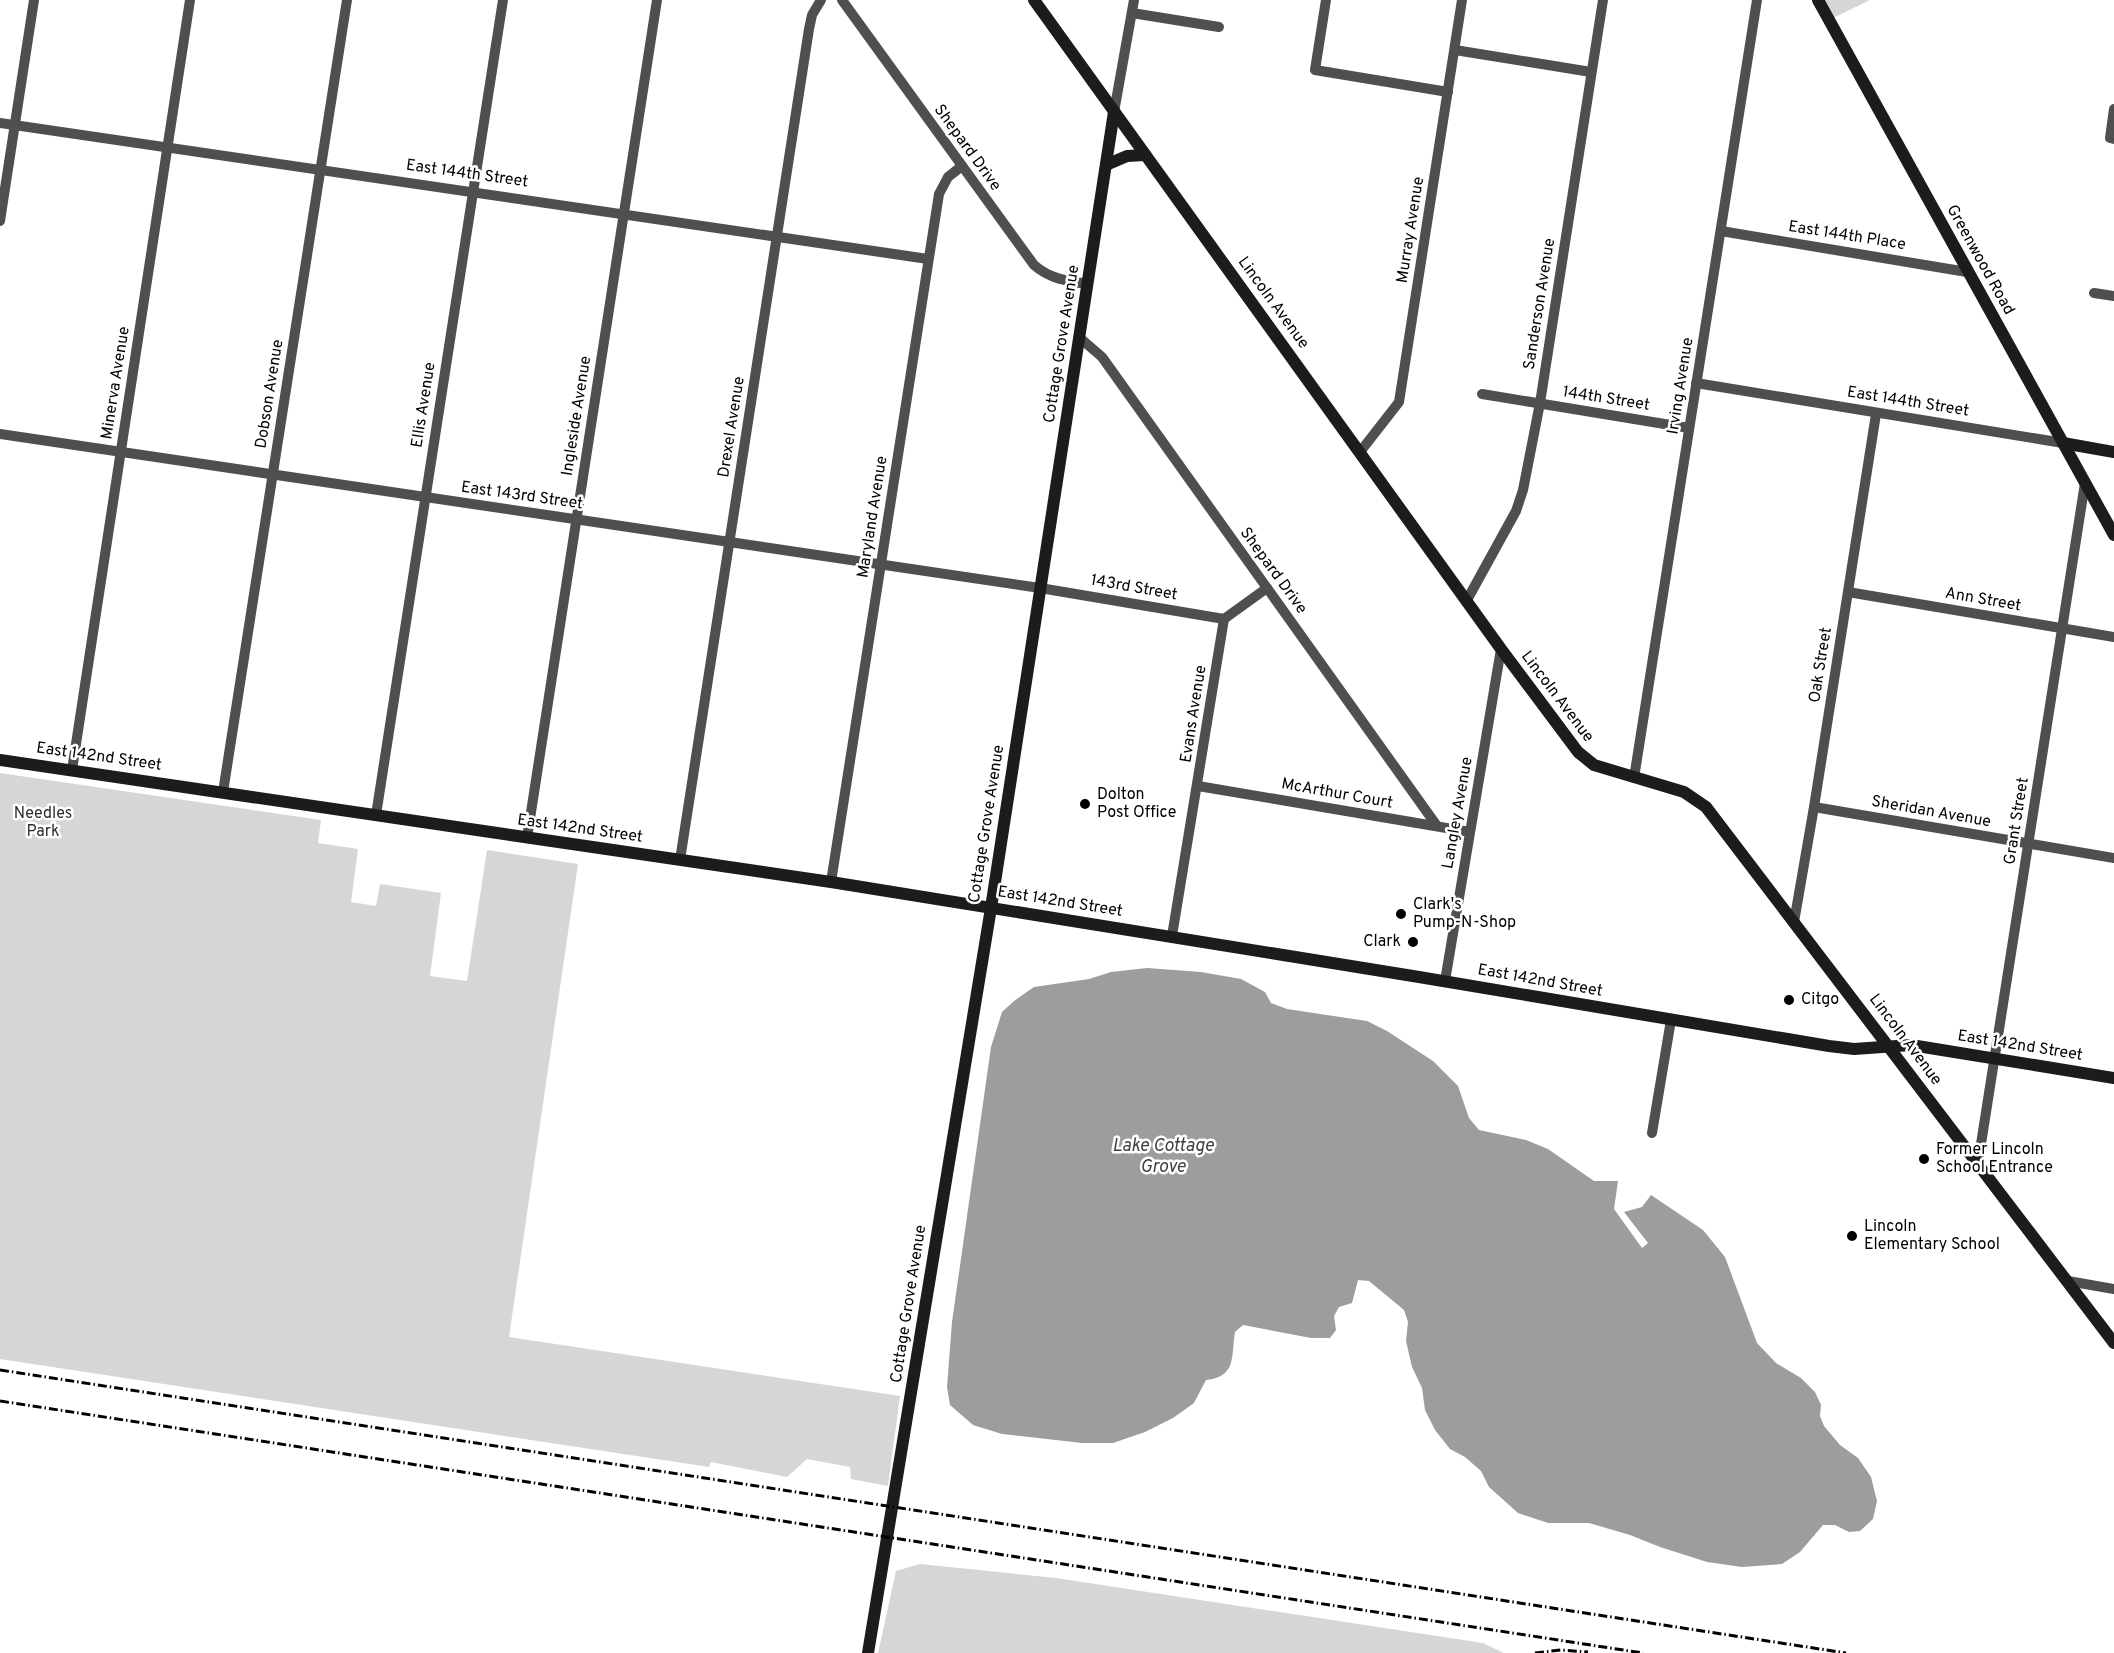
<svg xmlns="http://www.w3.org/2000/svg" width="2114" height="1653" viewBox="0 0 2114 1653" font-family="Overpass,sans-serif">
	<rect width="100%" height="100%" fill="#fff"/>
	<g fill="#d6d6d6">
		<polygon points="1818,0 1870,0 1829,20"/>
		<polygon points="0,773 321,820 318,843 358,849 351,902 376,906 380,884 441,893 430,976 467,981 487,850 578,864 509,1337 900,1396 888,1486 851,1479 850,1467 807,1459 787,1477 711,1462 709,1467 0,1359"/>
		<polygon points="920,1564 1056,1578 1483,1643 1504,1653 878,1653 896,1571"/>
	</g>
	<path fill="#9d9d9d" d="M1147,968l54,4 40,7 24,13 6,11 16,6 80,12 20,10 46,30 25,25 11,32 10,12 47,10 22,9 46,32h24l-4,28 28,39 6,-5 -24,-31 18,-5 9,-12 52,35 22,27 32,86 19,20 25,15 14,14 6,13 -1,11 4,10 16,19 18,13 13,19 6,24 -4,18 -13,12 -11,1 -14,-7h-12l-23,27 -18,12 -40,3 -35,-5 -47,-15 -30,-12 -41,-12h-41l-30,-10 -29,-26 -8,-16 -16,-14 -15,-8 -15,-19 -10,-20 -3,-22 -10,-21 -6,-26 2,-19 -4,-12 -35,-29 -11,-1 -6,23 -13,4 -5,9 2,14 -6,8h-19l-68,-13 -8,7c-4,24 2,45 -29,48l-12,23 -21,15 -28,14 -32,11h-31l-80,-9 -29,-9 -23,-20 -3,-18 5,-65 39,-275 11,-35 12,-11 20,-14 55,-8 22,-7z"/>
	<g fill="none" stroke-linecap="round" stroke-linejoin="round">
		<g stroke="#4f4f4f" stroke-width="10">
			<path d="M842,0l192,265c16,14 33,16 54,19"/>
			<polyline points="1326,0 1315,70 1448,92"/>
			<polyline points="1132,13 1219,27"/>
			<polyline points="1455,50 1591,72"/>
			<polyline points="2114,109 2110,138 2114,139"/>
			<polyline points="1114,112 1134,0"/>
			<polyline points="0,123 928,259"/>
			<polyline points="0,221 34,0"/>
			<polyline points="1721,231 1967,272"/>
			<polyline points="2094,293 2114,296"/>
			<polyline points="1080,338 1102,357 1437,826"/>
			<polyline points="1696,383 2063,443"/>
			<polyline points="1482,394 1689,428"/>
			<polyline points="0,434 1040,588 1224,619"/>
			<polyline points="1360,452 1399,402 1462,0"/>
			<polyline points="1848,592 2114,637"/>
			<polyline points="1467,600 1516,511 1523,490 1540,403 1603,0"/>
			<polyline points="72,770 190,0"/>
			<polyline points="1634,778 1757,0"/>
			<polyline points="1198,786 1470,832"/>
			<polyline points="223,792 347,0"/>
			<polyline points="1814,807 2114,858"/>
			<polyline points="376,815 503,0"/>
			<polyline points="527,838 657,0"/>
			<polyline points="680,860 809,29 812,15 821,0"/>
			<polyline points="831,882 939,194 948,177 962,166"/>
			<polyline points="1794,922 1814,807 1876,414"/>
			<polyline points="1172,936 1224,619 1267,588"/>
			<polyline points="1445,981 1501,649"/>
			<polyline points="1652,1133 1671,1020"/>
			<polyline points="1978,1163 2085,483"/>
			<polyline points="2068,1281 2114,1289"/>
		</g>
		<g stroke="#1c1c1c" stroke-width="12">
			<polyline points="1034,0 1501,649 1578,752 1594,765 1684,792 1706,807 2114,1343"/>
			<polyline points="1818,0 2114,535"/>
			<polyline points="1106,165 1127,156 1145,155"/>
			<polyline points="2063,443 2114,452"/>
			<polyline points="0,760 831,882 1419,977 1829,1046 1854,1049 1911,1045 2114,1078"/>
			<polyline points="868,1653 991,908 1114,112"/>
		</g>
		<g stroke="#000" stroke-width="3" stroke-dasharray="9 3 1.5 3" stroke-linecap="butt">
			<polyline points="0,1370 1846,1653"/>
			<polyline points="0,1401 1643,1653"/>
			<polyline points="1535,1653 1561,1650 1588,1652"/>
		</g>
	</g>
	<g fill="#000" stroke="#fff" stroke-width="2">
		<circle cx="1085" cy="804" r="6"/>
		<circle cx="1401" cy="914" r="6"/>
		<circle cx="1413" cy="942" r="6"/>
		<circle cx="1789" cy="1000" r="6"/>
		<circle cx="1924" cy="1159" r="6"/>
		<circle cx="1852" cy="1236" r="6"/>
	</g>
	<g text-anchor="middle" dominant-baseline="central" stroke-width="5" stroke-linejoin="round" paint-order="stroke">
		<g font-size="16" fill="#000" stroke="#fff">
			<text transform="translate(967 148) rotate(54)">Shepard Drive</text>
			<text transform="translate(467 174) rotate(8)">East 144th Street</text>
			<text transform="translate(1411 230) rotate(-81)">Murray Avenue</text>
			<text transform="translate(1847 236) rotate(9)">East 144th Place</text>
			<text transform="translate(1980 260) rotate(61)">Greenwood Road</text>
			<text transform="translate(1273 303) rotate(54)">Lincoln Avenue</text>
			<text transform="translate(1540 304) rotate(-81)">Sanderson Avenue</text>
			<text transform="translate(1062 344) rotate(-81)">Cottage Grove Avenue</text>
			<text transform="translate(116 383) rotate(-81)">Minerva Avenue</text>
			<text transform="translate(1681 386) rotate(-81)">Irving Avenue</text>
			<text transform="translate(270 394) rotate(-81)">Dobson Avenue</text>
			<text transform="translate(1606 399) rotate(9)">144th Street</text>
			<text transform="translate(1908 402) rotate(9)">East 144th Street</text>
			<text transform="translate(424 405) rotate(-81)">Ellis Avenue</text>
			<text transform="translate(577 416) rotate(-81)">Ingleside Avenue</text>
			<text transform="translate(732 427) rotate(-81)">Drexel Avenue</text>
			<text transform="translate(522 496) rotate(8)">East 143rd Street</text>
			<text transform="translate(873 517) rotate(-81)">Maryland Avenue</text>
			<text transform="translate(1273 571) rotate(54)">Shepard Drive</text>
			<text transform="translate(1134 588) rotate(10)">143rd Street</text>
			<text transform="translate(1983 600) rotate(10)">Ann Street</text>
			<text transform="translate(1821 665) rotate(-81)">Oak Street</text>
			<text transform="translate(1557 697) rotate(53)">Lincoln Avenue</text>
			<text transform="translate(1194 714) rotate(-81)">Evans Avenue</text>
			<text transform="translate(99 757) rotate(8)">East 142nd Street</text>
			<text transform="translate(1337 794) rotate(10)">McArthur Court</text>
			<text transform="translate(1931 812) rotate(10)">Sheridan Avenue</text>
			<text transform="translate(1458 813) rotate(-80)">Langley Avenue</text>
			<text transform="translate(2017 821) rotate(-81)">Grant Street</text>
			<text transform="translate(987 824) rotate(-81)">Cottage Grove Avenue</text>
			<text transform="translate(580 829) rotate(8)">East 142nd Street</text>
			<text transform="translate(1060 902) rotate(9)">East 142nd Street</text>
			<text transform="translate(1540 981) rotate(10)">East 142nd Street</text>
			<text transform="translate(1905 1040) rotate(53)">Lincoln Avenue</text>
			<text transform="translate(2020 1046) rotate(9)">East 142nd Street</text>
			<text transform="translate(909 1304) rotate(-81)">Cottage Grove Avenue</text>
		</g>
		<g font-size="16" fill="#000" stroke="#fff" text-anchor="start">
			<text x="1097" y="795">Dolton<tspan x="1097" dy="18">Post Office</tspan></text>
			<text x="1413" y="905">Clark's<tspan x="1413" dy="18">Pump-N-Shop</tspan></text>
			<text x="1401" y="942" text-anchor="end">Clark</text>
			<text x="1801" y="1000">Citgo</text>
			<text x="1936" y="1150">Former Lincoln<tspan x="1936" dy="18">School Entrance</tspan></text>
			<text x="1864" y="1227">Lincoln<tspan x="1864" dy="18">Elementary School</tspan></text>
		</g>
		<g font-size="16" fill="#2d2d2d" stroke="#fff">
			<text x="43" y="814">Needles<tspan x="43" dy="18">Park</tspan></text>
		</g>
		<g font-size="18" font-style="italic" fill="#3e3e3e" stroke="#fff">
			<text x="1163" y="1146">Lake Cottage<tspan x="1163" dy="21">Grove</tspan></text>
		</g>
	</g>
</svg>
